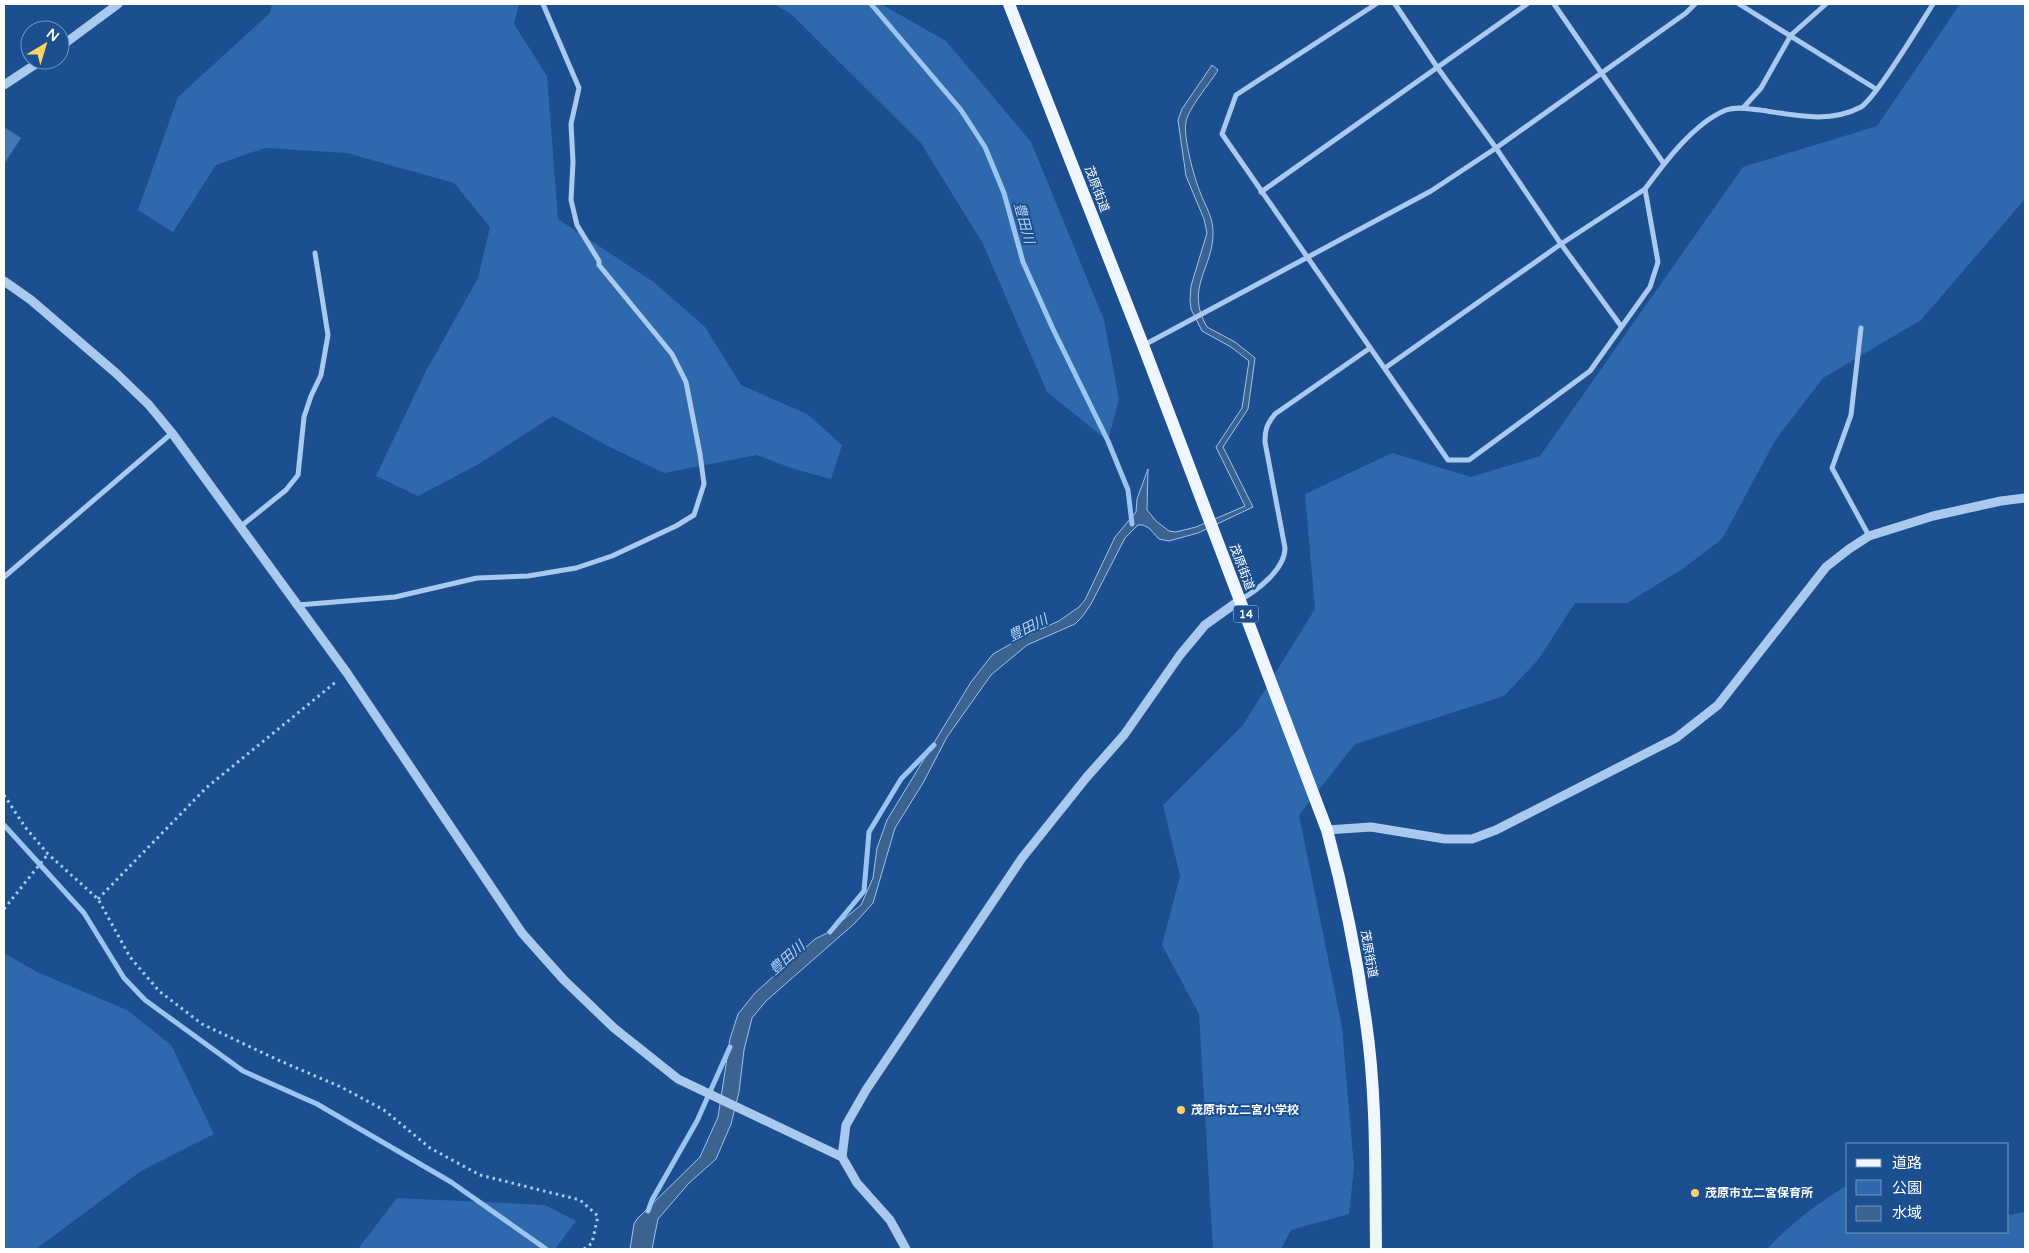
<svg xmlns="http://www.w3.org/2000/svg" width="2029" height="1253" viewBox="0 0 2029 1253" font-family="'Varela Round','Noto Sans JP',sans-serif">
	<rect width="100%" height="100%" fill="#1b4f8f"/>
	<g fill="#2e69ad">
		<polygon points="272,4 519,4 514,24 547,76 558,219 655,283 705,327 741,385 807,414 842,445 831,479 794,469 757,455 664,473 610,447 553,416 477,465 418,496 376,476 426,371 478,278 490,227 454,183 347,153 265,148 216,165 173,232 138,210 178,97 270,13"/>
		<polygon points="774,4 881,4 946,41 1031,142 1104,320 1119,399 1108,441 1047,392 983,244 921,143 791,14"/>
		<polygon points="1960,4 2025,4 2025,199 1921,320 1823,378 1776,439 1722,539 1681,570 1627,603 1575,603 1538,660 1504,696 1355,744 1299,815 1342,1027 1354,1168 1349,1214 1291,1230 1281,1249 1213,1249 1199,1014 1162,945 1180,876 1163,805 1243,725 1315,609 1305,494 1392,453 1471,477 1540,456 1743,167 1877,126"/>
		<polygon points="4,953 37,972 127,1010 171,1045 214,1134 141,1171 36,1249 4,1249"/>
		<path d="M1848,1185v47h160v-17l17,-3v37h-258c24,-26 51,-46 81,-64z"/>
		<polygon points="397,1198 545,1205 576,1221 555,1249 358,1249"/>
	</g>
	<path fill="#3c6290" stroke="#9cc4f0" d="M1212,65l6,5c-7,12 -31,40 -32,52 -3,15 8,55 14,70 5,13 13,25 13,40 1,35 -29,56 -6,95l28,15 20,16 -7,51 -25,38 30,60 -55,26 -29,8 -10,-2 -10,-11 -6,-3h-5l-13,13 -34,66 -9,13 -7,7 -48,21 -36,30 -44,62 -24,46 -28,45 -22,75 -18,20 -89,78 -14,17 -8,32 -5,42 -8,32 -15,35 -27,24 -31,36 -6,30h-22l4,-25 3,-5 63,-62 18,-40 12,-78 8,-25 17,-21 21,-19 39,-35 12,-6 34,-28 12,-27 4,-30 10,-28 84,-138 22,-28 30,-17 36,-16 20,-14 6,-7 30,-63 21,-25 1,-13 11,-30 -1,41 9,11 13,10 7,1 20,-5 49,-21 -29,-59 26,-39 7,-47 -18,-14 -29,-16 -11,-22 -1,-9 1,-14 16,-53 -3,-14 -18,-43 -8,-56 4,-11z"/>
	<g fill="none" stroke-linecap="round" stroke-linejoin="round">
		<g stroke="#9cc4f0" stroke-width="5">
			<polyline points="871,4 961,110 985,147 1004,193 1023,262 1053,329 1108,441 1128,490 1132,524"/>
			<polyline points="4,825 84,913 124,978 145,1000 243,1071 317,1104 451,1182 546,1249"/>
			<polyline points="830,932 864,891 869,832 901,779 934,745"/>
			<polyline points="648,1211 652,1200 697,1121 730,1047"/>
		</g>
	</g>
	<polygon fill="#4478b7" points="4,127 21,138 4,164"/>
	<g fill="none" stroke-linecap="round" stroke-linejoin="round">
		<g stroke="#a9c9ee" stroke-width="3" stroke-dasharray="2.5 4" stroke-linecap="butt">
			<polyline points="4,795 25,827 48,854 98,899 130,957 159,991 202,1024 278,1060 341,1087 384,1110 430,1148 480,1175 580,1200 598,1216 592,1243 584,1249"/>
			<polyline points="98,899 206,788 337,681"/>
			<polyline points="4,909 48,854"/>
		</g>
		<g stroke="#a9c9ee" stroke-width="5">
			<path d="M1376,4l-140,91 -14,39 226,326h21l121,-89 60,-84 8,-25 -13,-73c20,-27 49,-66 81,-79 11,-4 23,-1 34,0 34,5 69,14 101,-3 15,-9 60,-84 72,-103"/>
			<polyline points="1395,4 1437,67 1496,148 1561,244 1621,326"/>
			<polyline points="1554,4 1664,164"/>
			<polyline points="1739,4 1876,89"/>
			<polyline points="1743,108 1761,88 1791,35 1826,4"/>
			<polyline points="1261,192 1527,4"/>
			<polyline points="1861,328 1851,415 1832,468 1869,536"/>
			<polyline points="1144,345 1431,191 1496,148 1686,13 1695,4"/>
			<polyline points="1385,368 1561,244 1645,189"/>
			<polyline points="240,527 286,490 298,475 304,417 311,396 321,375 328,335 315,253"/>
			<polyline points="4,577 172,433"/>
			<path d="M1240,600c18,-10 45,-31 45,-52l-20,-106c0,-13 2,-18 10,-28l95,-66"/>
			<polyline points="298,605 395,597 477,578 528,576 576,568 612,556 676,526 694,515 704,484 700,454 686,382 672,354 599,265 599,261 577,225 571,200 573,162 571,124 579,88 543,4"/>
		</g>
		<g stroke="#a9c9ee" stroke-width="9">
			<polyline points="60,47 118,4"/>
			<polyline points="4,85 42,60"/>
			<polyline points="4,281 31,300 117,374 149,405 172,433 347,673 522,933 563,979 614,1028 678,1079 842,1157 857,1183 890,1220 906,1249"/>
			<polyline points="1327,830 1371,827 1445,839 1472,839 1496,830 1676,738 1718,705 1826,567 1849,549 1869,536 1933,516 2001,501 2025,498"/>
			<polyline points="842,1157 846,1125 866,1090 1022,858 1086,778 1124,735 1180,655 1205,625 1240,600"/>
		</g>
		<path stroke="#f0f6ff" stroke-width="12" d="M1009,4l134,341 184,485c17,63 30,127 39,192 11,75 9,152 10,227"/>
	</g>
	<g fill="#ffd166" stroke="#1b4f8f" stroke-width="2">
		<circle cx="1181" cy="1110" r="5"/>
		<circle cx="1695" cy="1193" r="5"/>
	</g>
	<g text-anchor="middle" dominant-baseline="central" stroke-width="4" stroke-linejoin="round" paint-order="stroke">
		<rect fill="#1b4f8f" stroke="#bbcadd" stroke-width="1" x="1233.5" y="605.5" width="25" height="17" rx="4"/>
		<g font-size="11" font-weight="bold" fill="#fff">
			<text x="1246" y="614">14</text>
		</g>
		<g font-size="12" fill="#fff" stroke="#1b4f8f">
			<text transform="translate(1097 189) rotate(69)">茂原街道</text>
			<text transform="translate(1242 567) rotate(69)">茂原街道</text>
			<text transform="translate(1369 954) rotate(80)">茂原街道</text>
		</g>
		<g font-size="12" font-weight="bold" fill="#fff" stroke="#1b4f8f" text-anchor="start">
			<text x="1191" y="1110">茂原市立二宮小学校</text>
			<text x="1705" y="1193">茂原市立二宮保育所</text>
		</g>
		<g font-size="14" font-style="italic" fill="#b5d3f5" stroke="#1b4f8f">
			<text transform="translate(1024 223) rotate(75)">豊田川</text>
			<text transform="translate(1028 628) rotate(-27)">豊田川</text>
			<text transform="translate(787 958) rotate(-42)">豊田川</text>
		</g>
	</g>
	<rect width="2029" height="1253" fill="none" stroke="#ffffff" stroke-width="10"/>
	<rect x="1846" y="1143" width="162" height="90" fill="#1b4f8f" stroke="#7695bc"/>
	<rect x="1856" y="1159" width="25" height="8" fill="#f0f6ff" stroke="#7695bc"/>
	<text x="1892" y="1168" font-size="15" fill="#ffffff">道路</text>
	<rect x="1856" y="1180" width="25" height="15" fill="#2e69ad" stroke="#7695bc"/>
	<text x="1892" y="1193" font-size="15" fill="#ffffff">公園</text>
	<rect x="1856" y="1206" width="25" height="15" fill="#3c6290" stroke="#7695bc"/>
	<text x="1892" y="1218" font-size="15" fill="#ffffff">水域</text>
	<g transform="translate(45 45) rotate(38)"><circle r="24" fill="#1b4f8f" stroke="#7695bc"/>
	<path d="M0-4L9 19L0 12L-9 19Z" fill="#ffd166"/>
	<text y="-8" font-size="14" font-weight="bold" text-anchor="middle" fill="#ffffff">N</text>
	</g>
</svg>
